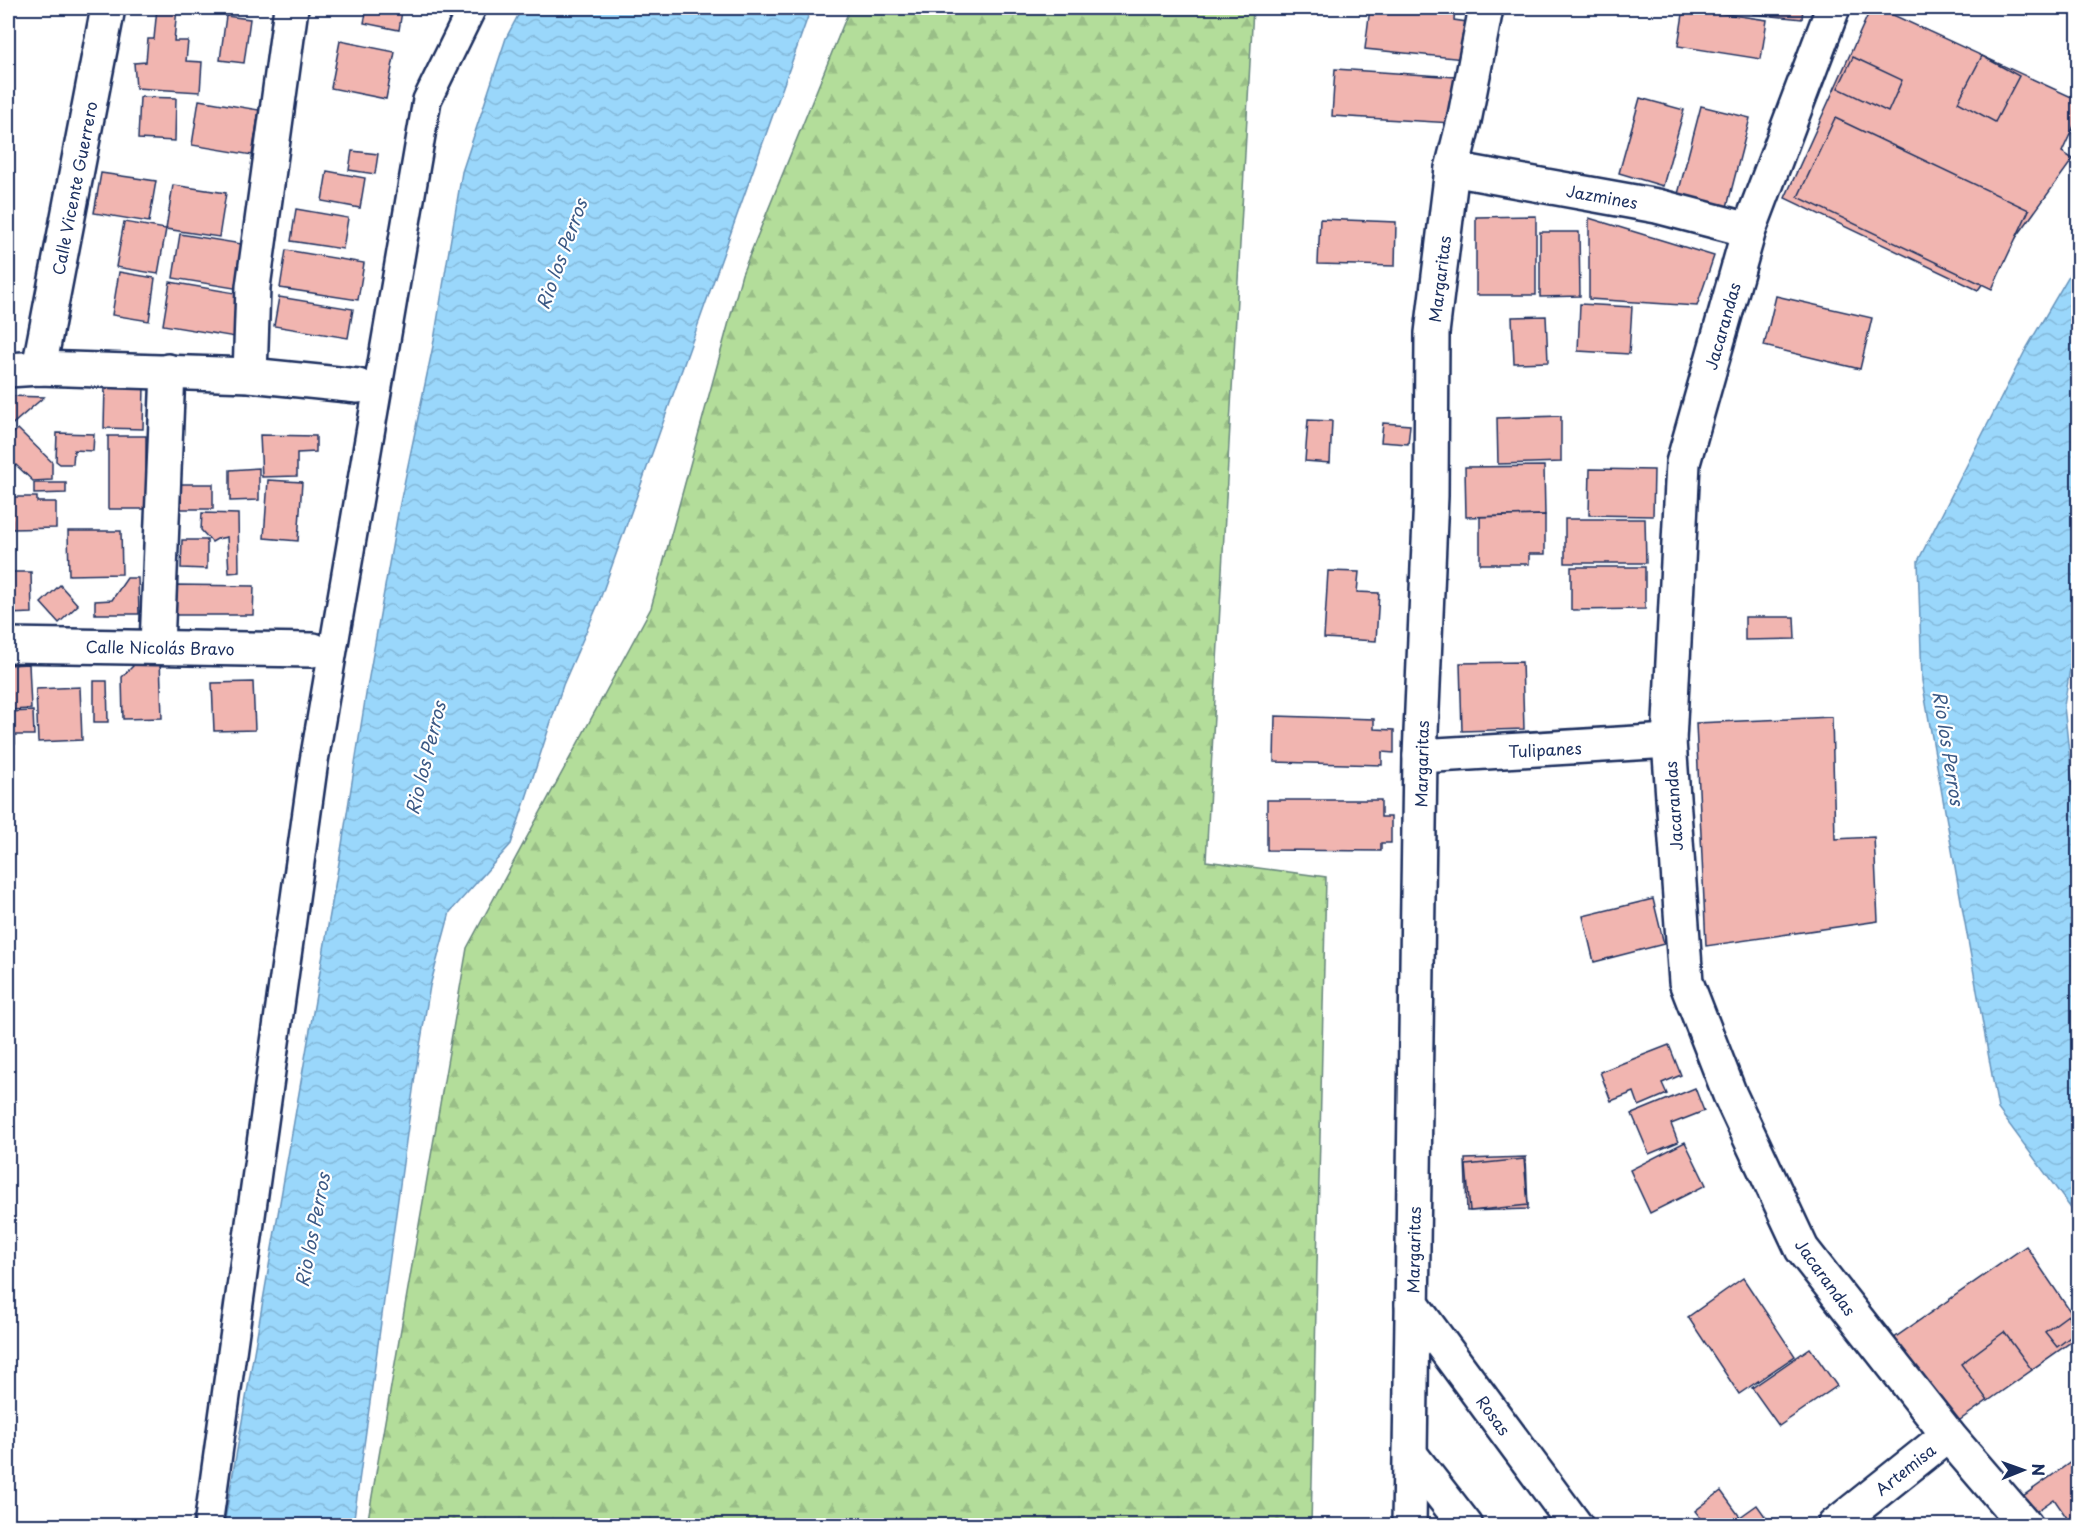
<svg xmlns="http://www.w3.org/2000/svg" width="2086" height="1533" viewBox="0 0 2086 1533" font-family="'Playpen Sans',sans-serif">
	<defs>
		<pattern id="forest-firs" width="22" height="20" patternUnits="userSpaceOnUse" patternTransform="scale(1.5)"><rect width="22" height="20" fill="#b3dd9a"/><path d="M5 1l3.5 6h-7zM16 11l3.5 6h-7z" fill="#99be87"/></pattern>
		<pattern id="water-waves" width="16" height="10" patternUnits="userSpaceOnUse" patternTransform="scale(1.5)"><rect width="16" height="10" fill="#9ad7fb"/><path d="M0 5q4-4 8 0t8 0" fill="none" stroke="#84b9da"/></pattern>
	</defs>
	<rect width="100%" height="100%" fill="#fff"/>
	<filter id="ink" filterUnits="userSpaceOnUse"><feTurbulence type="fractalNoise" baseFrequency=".0167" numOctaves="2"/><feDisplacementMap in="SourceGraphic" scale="12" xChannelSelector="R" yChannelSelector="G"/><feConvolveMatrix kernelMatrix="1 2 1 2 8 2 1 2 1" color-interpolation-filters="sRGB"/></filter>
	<g filter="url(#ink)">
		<polygon fill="url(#forest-firs)" stroke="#67867c" stroke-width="1.5" points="850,8 1253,8 1206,861 1326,877 1311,1525 367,1525 467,948 651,608 742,274"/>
		<g fill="url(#water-waves)" stroke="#6794bc" stroke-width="1.5">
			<polygon points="522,8 811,8 599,602 563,685 511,844 450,912 430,986 415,1076 353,1525 224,1525 341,851 367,688 398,513 433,346 462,172 506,38"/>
			<polygon points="2078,260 2078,619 2064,706 2078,836 2078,1218 1998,1109 1922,681 1918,561 2026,349"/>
		</g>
		<g fill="#f1b5b0" stroke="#1b2f5e" stroke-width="1.5">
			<polygon points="157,8 177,8 174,41 188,41 186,61 202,62 200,92 136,88 134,63 146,62 148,39 154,39"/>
			<polygon points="367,8 382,8 402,11 399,30 364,23"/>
			<polygon points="1370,8 1455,8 1454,20 1467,22 1464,59 1365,49"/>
			<polygon points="1684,8 1767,20 1761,59 1678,46"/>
			<polygon points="1754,8 1803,8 1802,19 1753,14"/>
			<polygon points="1871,8 1878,8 2078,100 2078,117 2062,152 2073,159 1978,290 1785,198"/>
			<polygon points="226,16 250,19 244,63 220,60"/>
			<polygon points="340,41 395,52 386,99 331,88"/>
			<polygon points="1982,56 2019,76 1995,122 1958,102"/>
			<polygon points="1853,57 1902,80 1888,112 1838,88"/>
			<polygon points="1335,69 1456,77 1453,123 1332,116"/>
			<polygon points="140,97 176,98 175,141 138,139"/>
			<polygon points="1640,98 1684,110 1663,186 1619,173"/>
			<polygon points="199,100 259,110 252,155 192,145"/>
			<polygon points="1701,106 1750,118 1726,211 1677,198"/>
			<polygon points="1835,118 2029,210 1992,289 1798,197"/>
			<polygon points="352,151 378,154 375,174 349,170"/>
			<polygon points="327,171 365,178 360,208 322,201"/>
			<polygon points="101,173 156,181 149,222 94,213"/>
			<polygon points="173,185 226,193 219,237 166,229"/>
			<polygon points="296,209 348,218 343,249 291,241"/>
			<polygon points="1536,216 1536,295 1476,295 1476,217"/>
			<polygon points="1589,218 1714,256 1697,306 1589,299"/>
			<polygon points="1320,219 1396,222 1395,266 1318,264"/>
			<polygon points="124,222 166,229 158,274 116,267"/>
			<polygon points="1540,232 1579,232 1580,296 1540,297"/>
			<polygon points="180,234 248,245 240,289 173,278"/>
			<polygon points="286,250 364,263 358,300 280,288"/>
			<polygon points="119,272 155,278 149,321 112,315"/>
			<polygon points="170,282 241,294 235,337 163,325"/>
			<polygon points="1776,296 1872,318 1860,369 1764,346"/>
			<polygon points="279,297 353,309 348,338 274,326"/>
			<polygon points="1580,304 1632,307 1629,354 1578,351"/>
			<polygon points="1546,316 1548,362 1514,363 1512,317"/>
			<polygon points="105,385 144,386 143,429 104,428"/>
			<polygon points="8,396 44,397 8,428"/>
			<polygon points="1561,416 1561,462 1498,464 1497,418"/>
			<polygon points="1308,420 1332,421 1330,463 1305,461"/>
			<polygon points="1383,423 1410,425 1408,444 1381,442"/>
			<polygon points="18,429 52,462 52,480 33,481 16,465 8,466 8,438"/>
			<polygon points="57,433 94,434 93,451 74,450 73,464 60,464 56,461"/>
			<polygon points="260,435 316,436 316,452 297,453 297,476 262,477"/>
			<rect x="108" y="436" width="38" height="73"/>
			<polygon points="1544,466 1545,515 1466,517 1465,467"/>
			<polygon points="259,468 259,500 230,501 230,470"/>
			<polygon points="1590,469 1654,470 1653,516 1589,515"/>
			<polygon points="268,480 302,482 298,541 264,538"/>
			<polygon points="34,483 66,483 66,493 34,494"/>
			<rect x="181" y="484" width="32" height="25"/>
			<polygon points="8,497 37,497 37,502 56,502 56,528 12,529 12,520 8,520"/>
			<polygon points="202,513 238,514 239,572 229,573 227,537 217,539 212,542 201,530"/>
			<polygon points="1545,515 1545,554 1529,554 1529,564 1480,564 1480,517"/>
			<polygon points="1565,519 1645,519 1646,563 1565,563"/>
			<polygon points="68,531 121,531 122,574 69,575"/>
			<polygon points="182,540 207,540 207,569 181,568"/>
			<polygon points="1571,567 1645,567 1645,609 1571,610"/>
			<polygon points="1328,571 1359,572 1357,592 1379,593 1376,641 1324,638"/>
			<polygon points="8,572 31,572 32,613 8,614"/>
			<polygon points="127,578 138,578 139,614 95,614 95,601 112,600"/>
			<polygon points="60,585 78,605 59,623 41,603"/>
			<polygon points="173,585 254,586 253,615 173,615"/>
			<polygon points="1745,617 1794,617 1795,639 1745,640"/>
			<polygon points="160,659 162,718 123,719 122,677 139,660"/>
			<polygon points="1522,662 1524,729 1462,731 1460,663"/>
			<polygon points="29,664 31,709 8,710 8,665"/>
			<polygon points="94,681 107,681 108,722 94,722"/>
			<polygon points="253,682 255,730 214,731 212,683"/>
			<polygon points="80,687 82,740 38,742 36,689"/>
			<polygon points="33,711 34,735 15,735 15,744 8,744 8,712"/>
			<polygon points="1275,716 1374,719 1374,729 1394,730 1394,753 1382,752 1382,765 1274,762"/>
			<polygon points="1832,717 1835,839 1874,837 1878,921 1706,946 1696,723"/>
			<polygon points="1267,800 1381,800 1381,817 1391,817 1391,843 1381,843 1381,851 1267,850"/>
			<polygon points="1653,899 1664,944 1594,962 1583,916"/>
			<polygon points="1669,1045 1681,1075 1662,1083 1667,1094 1639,1106 1634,1092 1611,1101 1600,1072"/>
			<polygon points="1695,1088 1704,1111 1671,1124 1678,1142 1649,1154 1632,1114"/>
			<polygon points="1685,1142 1706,1185 1650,1213 1630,1170"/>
			<polygon points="1526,1157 1528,1209 1467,1211 1465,1159"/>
			<polygon points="1524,1159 1528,1205 1470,1211 1466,1165"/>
			<polygon points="2026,1246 2078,1323 2078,1337 1950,1427 1890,1341"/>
			<polygon points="1743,1278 1795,1356 1739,1394 1688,1317"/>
			<polygon points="2068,1315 2078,1331 2057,1347 2045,1332"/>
			<polygon points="2004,1332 2032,1370 1988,1401 1961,1364"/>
			<polygon points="1810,1348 1837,1386 1779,1426 1752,1388"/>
			<polygon points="2078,1457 2078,1514 2069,1521 2054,1499 2027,1518 2016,1501"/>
			<polygon points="1721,1491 1740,1517 1757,1505 1772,1526 1707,1526 1695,1511"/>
		</g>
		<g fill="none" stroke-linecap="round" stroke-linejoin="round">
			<g stroke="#1b2f5e" stroke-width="32">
				<polyline id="pedestrian" points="208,1526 314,761 427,100 472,8"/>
			</g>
			<g stroke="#1b2f5e" stroke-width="38">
				<g id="minor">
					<polyline points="1833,8 1749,230 1683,463 1669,741 1686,982 1730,1095 1802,1249 1948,1435 2026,1526"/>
					<polyline points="1452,169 1657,206 1749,230"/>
					<polyline points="39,368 108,8"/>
					<polyline points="8,370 39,368 250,375 253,287 291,8"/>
					<polyline points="250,375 358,386"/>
					<polyline points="8,645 313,650"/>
					<polyline points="157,646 168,371"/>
					<polyline points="1420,756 1669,741"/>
					<polyline points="1412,1304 1576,1526"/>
					<polyline points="1410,1454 1466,1526"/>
					<polyline points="1409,1526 1420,756 1431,496 1432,333 1452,169 1464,121 1486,8"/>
					<polyline points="1834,1526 1948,1435"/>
				</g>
			</g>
			<use href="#pedestrian" stroke="#fff" stroke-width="27"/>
			<use href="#minor" stroke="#fff" stroke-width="33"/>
		</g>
	</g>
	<g text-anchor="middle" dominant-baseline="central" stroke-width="4.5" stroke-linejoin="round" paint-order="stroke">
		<g font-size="16" fill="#1b2f5e" stroke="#fff">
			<text transform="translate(74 188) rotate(-79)">Calle Vicente Guerrero</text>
			<text transform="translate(1602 196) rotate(10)">Jazmines</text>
			<text transform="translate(1439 279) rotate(-83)">Margaritas</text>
			<text transform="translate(1722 326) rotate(-74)">Jacarandas</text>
			<text transform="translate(160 647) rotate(1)">Calle Nicolás Bravo</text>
			<text transform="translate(1545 749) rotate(-3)">Tulipanes</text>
			<text transform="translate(1421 764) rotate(-89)">Margaritas</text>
			<text transform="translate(1673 806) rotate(-94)">Jacarandas</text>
			<text transform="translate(1413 1250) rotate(-89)">Margaritas</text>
			<text transform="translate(1826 1277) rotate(54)">Jacarandas</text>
			<text transform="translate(1494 1415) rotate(54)">Rosas</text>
			<text transform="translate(1905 1469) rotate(-38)">Artemisa</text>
		</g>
		<g font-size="18" font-style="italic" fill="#3b5985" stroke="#fff">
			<text transform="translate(561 254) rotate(-70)">Rio los Perros</text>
			<text transform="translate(1949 748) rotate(81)">Rio los Perros</text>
			<text transform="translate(425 758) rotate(-76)">Rio los Perros</text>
			<text transform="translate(312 1230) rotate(-79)">Rio los Perros</text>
		</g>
	</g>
	<rect width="2086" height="1533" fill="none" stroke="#fff" stroke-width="30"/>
	<rect x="15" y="15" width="2056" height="1503" fill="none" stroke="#1b2f5e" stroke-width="2" filter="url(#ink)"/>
	<g transform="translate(2023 1470) rotate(89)" stroke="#ffffff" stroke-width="4.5" paint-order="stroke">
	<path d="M0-4.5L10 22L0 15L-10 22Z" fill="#1b2f5e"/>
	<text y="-9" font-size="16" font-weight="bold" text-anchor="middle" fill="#1b2f5e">N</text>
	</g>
</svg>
